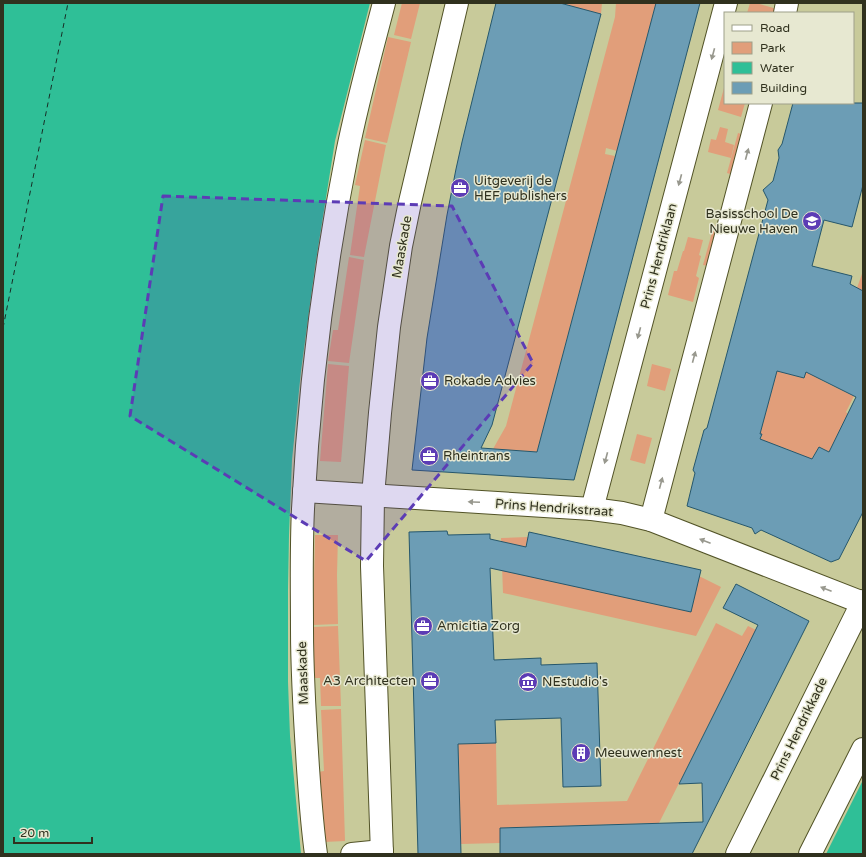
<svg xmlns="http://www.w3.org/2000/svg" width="866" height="857" viewBox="0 0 866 857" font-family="'Varela Round',sans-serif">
	<rect width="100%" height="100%" fill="#c8ca9a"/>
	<g fill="#e19e7a" fill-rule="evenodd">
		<polygon points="402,3 420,3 411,39 394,35"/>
		<polygon points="560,3 602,3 601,14"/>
		<polygon points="616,3 656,3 617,151 606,148 605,154 615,156 537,452 493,449 506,426 615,17"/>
		<polygon points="750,3 756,3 777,9 776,13 747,13"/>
		<polygon points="388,37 411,42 387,143 365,138"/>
		<polygon points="724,88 725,88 725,103 745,103 741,117 718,110"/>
		<polygon points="720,127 728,129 725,142 734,145 731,158 708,152 711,139 716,140"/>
		<polygon points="738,133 744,135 733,175 727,173"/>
		<polygon points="365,140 386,145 364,257 350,255 360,186 355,185"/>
		<polygon points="714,225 720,227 709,266 703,265"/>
		<polygon points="688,237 703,240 699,255 701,256 696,276 699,278 693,302 668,295 674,271 677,271 683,251 684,251"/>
		<polygon points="349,257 364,260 349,363 328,361 333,330 338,330"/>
		<path d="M863,271v20l-6,-3 -22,56 -15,-6 -5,12 15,6 -9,24 33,16 -8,16 2,2 -19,38 -10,-5 -7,11 15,9 -27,52 -27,-13 9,-23 -21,-9 4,-14 -10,-4 7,-21 -2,-1 42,-159 55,13zM796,362l11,4 -3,12 -12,-3zM785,448l9,4 -6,14 -9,-3z"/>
		<polygon points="328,364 349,366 341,462 320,461"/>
		<polygon points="652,364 671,369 665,391 647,386"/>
		<polygon points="637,434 652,438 645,464 630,460"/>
		<polygon points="315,535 338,535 337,575 338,624 313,625"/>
		<polygon points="528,537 520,574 691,612 699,576 721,587 696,636 503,593 501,538"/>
		<polygon points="716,623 742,636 748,626 756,630 659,823 500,828 500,843 461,844 458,744 496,743 497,805 627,801"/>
		<polygon points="338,626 341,706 321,706 320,678 314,678 313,627"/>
		<polygon points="341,709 345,841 324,842 318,772 324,771 321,710"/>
	</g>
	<g fill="#2fbf97">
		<polygon points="3,3 370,3 335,141 315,267 301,371 292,460 289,535 288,589 288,682 290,736 301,854 3,854"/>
		<polygon points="863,780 863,854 826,854"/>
	</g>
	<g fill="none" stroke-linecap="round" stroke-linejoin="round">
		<polyline stroke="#182e26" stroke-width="1" stroke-dasharray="5 4" stroke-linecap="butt" points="3,328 68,3"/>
	</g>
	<g fill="#6c9db5" stroke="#26576c" fill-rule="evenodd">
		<polygon points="496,3 560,3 601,14 492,425 481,448 537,452 656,3 700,3 574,480 412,470 427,338 447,215 456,169 462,142"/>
		<path d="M793,103h70v82l-11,42 -28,-7 -12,46 40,10 -2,8 13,7v221l-24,47 -8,3 -70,-32 -6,4 -3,-6 -65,-22 8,-33 -2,-3 11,-40 3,-2 61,-228 -5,-10 10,-9 6,-23 -1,-8 4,-6zM777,371l27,7 2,-6 50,25 -27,55 -10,-5 -7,12 -52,-20 2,-5h-2z"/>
		<polygon points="447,531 448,535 490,534 490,539 526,547 529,532 701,570 691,612 490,568 494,660 541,658 541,665 597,663 601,786 563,787 561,718 495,720 496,743 458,744 461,854 418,854 409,532"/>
		<polygon points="736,584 809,621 692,854 500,854 500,828 703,822 702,783 679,784 731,680 758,625 723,608"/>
	</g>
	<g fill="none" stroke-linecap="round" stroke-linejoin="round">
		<g stroke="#525327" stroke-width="24">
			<g id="street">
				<polyline points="785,13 787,3"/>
				<polyline points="304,491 592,509 622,513 651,520 863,603"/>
				<polyline points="592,509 726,3"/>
				<polyline points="651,520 761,103"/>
				<path d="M316,854c-4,-28 -6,-57 -8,-86 -3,-46 -6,-92 -6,-138 0,-40 -1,-80 1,-121 6,-118 21,-239 44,-355 10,-51 24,-101 37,-151"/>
				<polyline points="352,854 382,851"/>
				<polyline points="382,854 372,566 373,496 380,413 389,327 401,246 410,202 457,3"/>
				<polyline points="737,854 863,601"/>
				<polyline points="810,854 863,749"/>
			</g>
		</g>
		<use href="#street" stroke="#fff" stroke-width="22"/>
	</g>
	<defs><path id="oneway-solid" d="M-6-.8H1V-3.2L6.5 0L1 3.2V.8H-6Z"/></defs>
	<g fill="#98988e">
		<use href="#oneway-solid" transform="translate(713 54) rotate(105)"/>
		<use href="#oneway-solid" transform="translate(747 154) rotate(-75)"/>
		<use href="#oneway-solid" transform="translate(680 180) rotate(105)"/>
		<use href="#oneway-solid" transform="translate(639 333) rotate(105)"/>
		<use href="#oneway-solid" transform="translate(694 357) rotate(-75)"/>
		<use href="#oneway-solid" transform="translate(606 458) rotate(105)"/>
		<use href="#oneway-solid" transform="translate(661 483) rotate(-75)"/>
		<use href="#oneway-solid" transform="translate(474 502) rotate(-177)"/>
		<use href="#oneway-solid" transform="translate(705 541) rotate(-159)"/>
		<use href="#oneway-solid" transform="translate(826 589) rotate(-159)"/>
	</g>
	<path fill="#5c3cb5" fill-opacity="0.2" stroke="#5c3cb5" stroke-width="3" stroke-dasharray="8 5" stroke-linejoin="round" d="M163,196l289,10 81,157 -167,198 -236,-145z"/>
	<defs>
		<g id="office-disc" transform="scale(1)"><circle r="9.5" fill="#5c3cb5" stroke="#e7e8d1"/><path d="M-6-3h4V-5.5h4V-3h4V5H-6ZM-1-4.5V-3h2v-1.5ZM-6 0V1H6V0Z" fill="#fff"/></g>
		<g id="school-disc" transform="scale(1)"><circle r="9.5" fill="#5c3cb5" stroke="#e7e8d1"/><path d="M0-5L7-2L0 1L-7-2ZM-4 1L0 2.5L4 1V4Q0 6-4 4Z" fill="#fff"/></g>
		<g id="museum-disc" transform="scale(1)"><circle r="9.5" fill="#5c3cb5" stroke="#e7e8d1"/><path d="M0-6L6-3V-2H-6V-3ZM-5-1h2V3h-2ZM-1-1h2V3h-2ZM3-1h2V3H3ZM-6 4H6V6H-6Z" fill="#fff"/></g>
		<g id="building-disc" transform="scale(1)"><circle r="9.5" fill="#5c3cb5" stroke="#e7e8d1"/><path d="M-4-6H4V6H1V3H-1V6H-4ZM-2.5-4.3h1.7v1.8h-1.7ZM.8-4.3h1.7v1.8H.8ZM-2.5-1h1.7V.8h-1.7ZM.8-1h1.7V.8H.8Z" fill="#fff"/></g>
	</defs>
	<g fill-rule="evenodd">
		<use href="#office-disc" x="460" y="188"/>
		<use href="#school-disc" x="812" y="221"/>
		<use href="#office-disc" x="430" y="381"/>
		<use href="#office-disc" x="429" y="456"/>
		<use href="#office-disc" x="423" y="626"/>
		<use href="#office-disc" x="430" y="681"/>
		<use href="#museum-disc" x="528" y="682"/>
		<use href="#building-disc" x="581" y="753"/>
	</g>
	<g text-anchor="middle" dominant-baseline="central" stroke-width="3" stroke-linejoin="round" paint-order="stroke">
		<g font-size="13" fill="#30311e" stroke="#e7e8d1" text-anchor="start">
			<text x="474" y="181">Uitgeverij de<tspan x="474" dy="15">HEF publishers</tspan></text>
			<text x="798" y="214" text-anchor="end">Basisschool De<tspan x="798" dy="15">Nieuwe Haven</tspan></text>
			<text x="444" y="381">Rokade Advies</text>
			<text x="443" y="456">Rheintrans</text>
			<text x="437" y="626">Amicitia Zorg</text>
			<text x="416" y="681" text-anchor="end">A3 Architecten</text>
			<text x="542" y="682">NEstudio's</text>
			<text x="595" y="753">Meeuwennest</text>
		</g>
		<g font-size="13" fill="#30311e" stroke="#e7e8d1">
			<text transform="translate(402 247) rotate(-80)">Maaskade</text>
			<text transform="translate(659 256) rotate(-75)">Prins Hendriklaan</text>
			<text transform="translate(554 508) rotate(4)">Prins Hendrikstraat</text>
			<text transform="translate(303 673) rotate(-92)">Maaskade</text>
			<text transform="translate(799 729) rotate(-64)">Prins Hendrikkade</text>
		</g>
	</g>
	<rect width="866" height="857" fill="none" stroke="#30311e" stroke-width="8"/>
	<rect x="724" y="12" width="130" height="92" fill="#e7e8d1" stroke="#9e9f89"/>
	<rect x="732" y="25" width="20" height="6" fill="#ffffff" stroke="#9e9f89"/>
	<text x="760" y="32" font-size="12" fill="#30311e">Road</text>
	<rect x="732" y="42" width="20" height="12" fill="#e19e7a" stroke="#9e9f89"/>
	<text x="760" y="52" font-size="12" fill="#30311e">Park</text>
	<rect x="732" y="62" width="20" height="12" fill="#2fbf97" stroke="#9e9f89"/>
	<text x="760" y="72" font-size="12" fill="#30311e">Water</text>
	<rect x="732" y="82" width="20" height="12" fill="#6c9db5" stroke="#9e9f89"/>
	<text x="760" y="92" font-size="12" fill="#30311e">Building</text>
	<path d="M14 837v6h78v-6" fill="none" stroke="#30311e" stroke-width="2"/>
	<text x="20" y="837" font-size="12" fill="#30311e" stroke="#e7e8d1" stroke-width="3" paint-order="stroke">20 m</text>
</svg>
